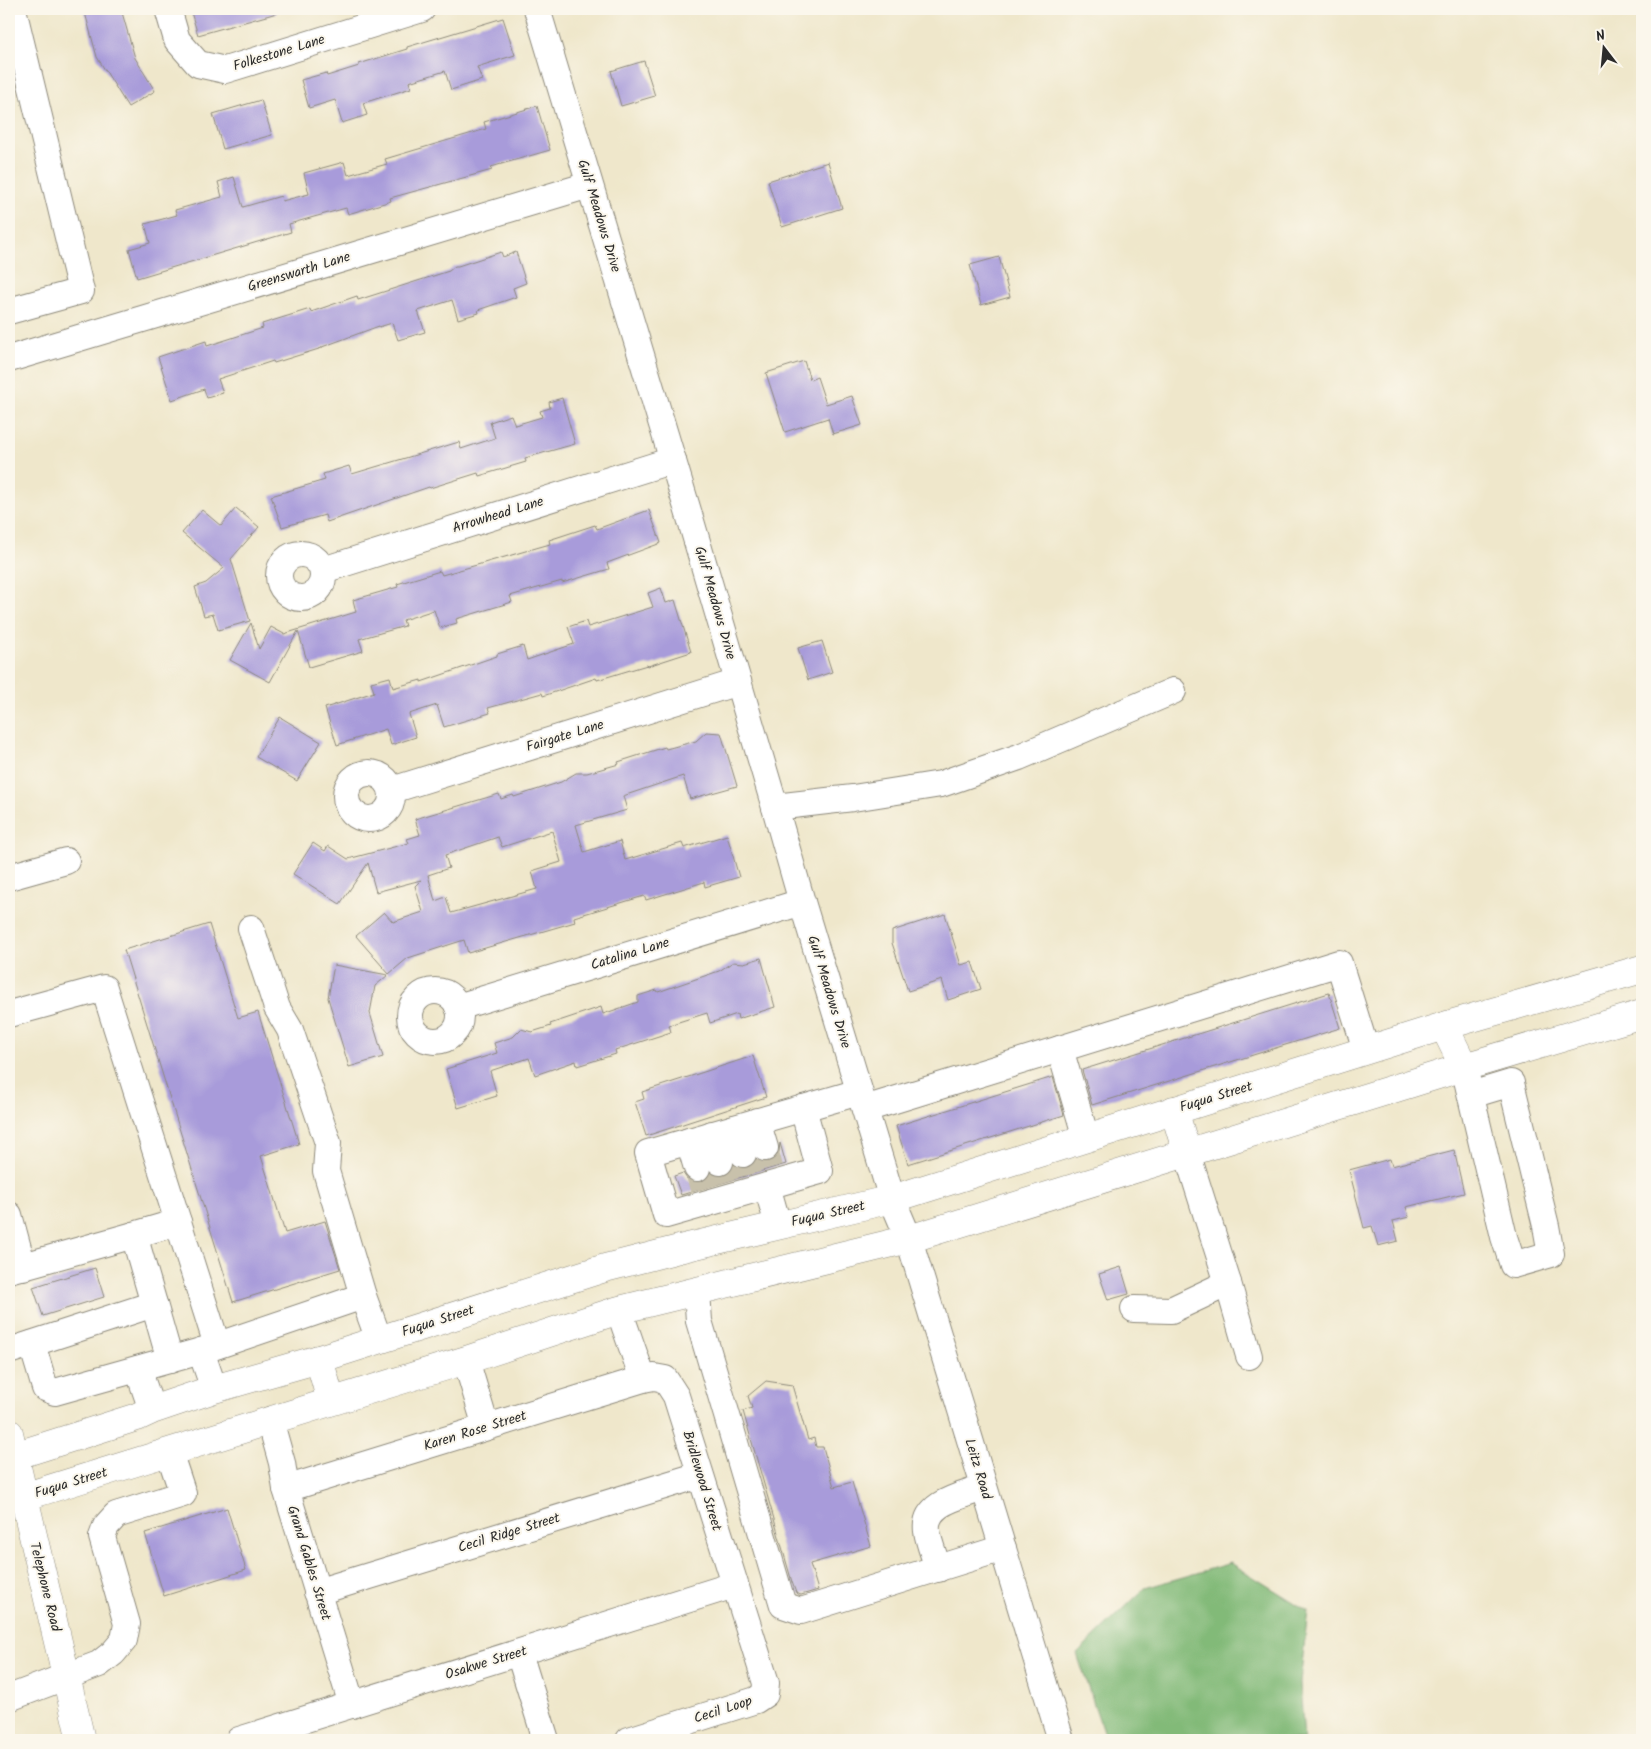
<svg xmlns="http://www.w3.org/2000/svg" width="1651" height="1749" viewBox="0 0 1651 1749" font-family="Kalam,sans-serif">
	<rect width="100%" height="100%" fill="#fbf7ec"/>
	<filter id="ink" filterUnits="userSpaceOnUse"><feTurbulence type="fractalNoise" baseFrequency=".02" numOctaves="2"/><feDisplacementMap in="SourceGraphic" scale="10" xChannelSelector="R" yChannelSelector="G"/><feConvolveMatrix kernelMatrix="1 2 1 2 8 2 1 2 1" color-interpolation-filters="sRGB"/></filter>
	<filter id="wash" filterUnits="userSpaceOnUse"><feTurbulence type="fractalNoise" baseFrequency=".0096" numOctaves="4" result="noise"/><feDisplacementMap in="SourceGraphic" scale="20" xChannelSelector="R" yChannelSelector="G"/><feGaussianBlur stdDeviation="1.12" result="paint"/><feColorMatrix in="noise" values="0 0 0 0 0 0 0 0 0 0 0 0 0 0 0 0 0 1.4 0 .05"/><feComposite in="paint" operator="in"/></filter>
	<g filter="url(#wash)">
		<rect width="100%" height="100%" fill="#efe7cb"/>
		<polygon fill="#82ba78" stroke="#567252" points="1231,1563 1308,1611 1300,1683 1304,1740 1106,1740 1077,1654 1145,1588"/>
		<g id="blocks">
			<g fill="#a89bda" fill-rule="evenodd">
				<polygon points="84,9 121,9 135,58 155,91 128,107 97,57"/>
				<polygon points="190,9 276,9 277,13 198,35"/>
				<polygon points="503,18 515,55 477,67 482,80 451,90 445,71 409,82 411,88 363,103 367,115 342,123 335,100 309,108 301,80 326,73 327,76 359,66 359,64 407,49 407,47"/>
				<polygon points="644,61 655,96 621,106 611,71"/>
				<polygon points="261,100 272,135 223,149 213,114"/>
				<polygon points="537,106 550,150 491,167 492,170 390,198 391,201 348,214 346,208 289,224 291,232 137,278 129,249 150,243 145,224 177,215 175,210 222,197 218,182 234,177 243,207 281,196 282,201 309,194 304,173 344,162 348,175 387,164 385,159 486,129 484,122"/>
				<polygon points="828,162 842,208 782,227 768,181"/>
				<polygon points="501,252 503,257 516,252 526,283 513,288 516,297 478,310 479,313 458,319 452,300 418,311 425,332 398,340 392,323 379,327 379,326 322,347 322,348 274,363 273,361 218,379 223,393 207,398 204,389 172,400 158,357 206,341 207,346 263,328 262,324 310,309 311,312 357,296 358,300 449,271 455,266 458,266"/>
				<polygon points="999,257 1010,297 981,305 970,265"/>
				<polygon points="804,361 810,380 817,377 826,404 852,396 862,425 833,434 828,418 785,432 766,373"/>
				<polygon points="562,398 575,444 525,458 526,462 479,476 478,473 430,488 429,487 327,522 325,515 282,527 271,496 325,480 323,474 349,466 352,474 459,442 461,449 495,438 490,422 511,415 515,425 542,417 540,411 550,408 549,402"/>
				<polygon points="236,508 259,527 231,559 250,621 218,630 213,614 204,616 195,587 206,583 224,568 182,533 202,510 221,526"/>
				<polygon points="649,510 661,543 607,563 609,569 562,583 562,581 510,596 512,602 456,619 457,623 440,628 434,610 403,620 405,626 359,639 363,651 309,667 298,631 270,682 230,660 251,623 259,649 271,627 284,634 356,612 353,600 398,587 397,584 440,571 442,575 550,544 549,540 595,525 597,529"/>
				<polygon points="661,588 666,603 675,600 691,652 648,666 647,665 597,680 596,678 543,696 542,693 488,708 490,713 444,727 437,705 409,714 416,737 391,745 386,729 337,745 325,708 374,692 371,682 390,677 393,688 421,680 421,682 497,656 497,654 523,646 527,660 574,644 568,627 586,621 588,627 653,607 648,593"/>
				<polygon points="822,641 832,672 808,680 798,648"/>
				<polygon points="280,717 321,742 297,781 256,757"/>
				<path d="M706,732l15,1 16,53 -47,13 -7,-23 -60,20 4,14 -51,15 8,27 36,-11 5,19 57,-17 2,5 43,-13 12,42 -34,10 -1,-5 -58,18 -2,-4 -70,21 1,5 -107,31 -4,-13 -56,18 -19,16 -33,-38 28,-24 9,10 30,-10 -8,-26 6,-6 -45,12 -8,-29 -28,41 -47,-30 20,-31 12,8 3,-5 20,13 61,-16 -2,-4 13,-4 -5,-16 84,-25 2,5 12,-4 1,2 47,-15 15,-9h11l32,-9 -1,-2 47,-15 1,2 30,-8zM552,831l9,31 -29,9 5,18 -86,24 -5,-16 -11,4 -7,-26 21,-7 -4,-13 53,-18 4,10z"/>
				<polygon points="945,914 961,965 972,962 981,989 948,1000 942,980 908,991 892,943 892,931"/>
				<polygon points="209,924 238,1018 258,1012 299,1144 261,1156 285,1233 325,1221 340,1269 233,1302 124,950"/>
				<polygon points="761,958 775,1007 738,1019 737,1014 710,1023 707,1013 669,1025 671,1032 615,1050 616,1054 577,1066 576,1061 535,1075 529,1058 490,1071 497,1096 458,1108 446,1069 497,1053 494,1043 513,1037 521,1029 532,1032 551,1026 550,1024 601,1007 603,1014 638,1002 638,996 657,990 658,992 719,971 733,962 744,963"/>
				<polygon points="334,965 388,975 375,986 370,1013 383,1057 349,1067 328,998"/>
				<polygon points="1329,993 1340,1028 1092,1105 1082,1070"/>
				<polygon points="753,1056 766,1097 646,1136 635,1102 644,1099 642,1092"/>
				<polygon points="1053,1077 1064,1115 908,1164 896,1126"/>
				<polygon points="780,1143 786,1164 681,1195 674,1176 683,1173 687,1179 694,1183 702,1182 708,1179 711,1173 717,1177 725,1176 731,1172 734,1166 740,1169 747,1168 754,1165 756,1160 762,1163 770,1162 776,1159 779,1152"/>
				<polygon points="1454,1150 1464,1193 1406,1207 1409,1217 1393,1221 1398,1241 1378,1246 1372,1226 1364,1228 1349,1170 1390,1159 1392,1166"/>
				<polygon points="1121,1267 1129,1294 1108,1300 1099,1274"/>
				<polygon points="95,1268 104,1297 43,1316 33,1287"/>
				<polygon points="766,1381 792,1385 808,1440 814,1438 816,1447 823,1447 834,1487 852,1482 871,1546 810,1564 818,1590 801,1595 796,1593 792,1582 743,1411 752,1408 748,1396"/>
				<polygon points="227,1508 246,1570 164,1596 145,1533"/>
			</g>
		</g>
	</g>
	<g filter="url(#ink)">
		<use href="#blocks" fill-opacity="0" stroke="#8d897b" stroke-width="1"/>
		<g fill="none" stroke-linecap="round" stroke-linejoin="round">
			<g stroke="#c8c1ab" stroke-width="26" stroke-dasharray="26 13" stroke-linecap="butt">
				<polyline points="765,1148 770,1168"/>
				<polyline points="743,1154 748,1175"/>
				<polyline points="720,1162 726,1182"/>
				<polyline points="697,1168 703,1189"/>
			</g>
			<g stroke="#8d897b" stroke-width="28">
				<g id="minor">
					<polyline points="168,9 177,40 198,64 225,70 422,9"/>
					<polyline points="537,9 688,511 774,804 802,902 892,1199 909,1239 1061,1740"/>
					<polyline points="9,311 81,291 13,9"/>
					<polyline points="9,359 589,185"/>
					<circle cx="301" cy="576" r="22"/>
					<polyline points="323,570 673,460"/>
					<circle cx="369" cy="796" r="23"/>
					<polyline points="392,790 738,682"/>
					<polyline points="775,807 853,798 941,784 1019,757 1173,691"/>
					<polyline points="9,877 66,861"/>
					<polyline points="251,928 277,1008 290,1030 328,1143 326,1171 363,1296"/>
					<circle cx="435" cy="1016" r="25"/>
					<polyline points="458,1007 802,902"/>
					<polyline points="9,1014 104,988 217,1345"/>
					<polyline points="1060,1049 1086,1138"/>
					<polyline points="1464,1067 1504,1237 1513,1265 1551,1254 1546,1226 1511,1083 1471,1095"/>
					<polyline points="865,1109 1339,963 1366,1050"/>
					<polyline points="757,1121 765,1148"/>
					<polyline points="735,1128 743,1154"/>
					<polyline points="712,1134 720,1162"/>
					<polyline points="689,1141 697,1168"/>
					<polyline points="767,1186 820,1171 803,1108"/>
					<polyline points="9,1215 23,1267"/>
					<polyline points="778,1225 767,1186 666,1215 648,1153 859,1092"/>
					<polyline points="134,1235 178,1222"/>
					<polyline points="9,1270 134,1235 154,1304 9,1351"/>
					<polyline points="1228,1283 1249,1356"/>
					<polyline points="697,1291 699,1321 783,1605 801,1611 1003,1548"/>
					<polyline points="154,1304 170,1360"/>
					<polyline points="1134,1309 1171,1310 1228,1283 1187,1153"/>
					<polyline points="619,1310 643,1379"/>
					<polyline points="32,1344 45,1388 55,1392 201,1351 363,1296 379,1340"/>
					<polyline points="201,1351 214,1389"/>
					<polyline points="466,1360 486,1427"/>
					<polyline points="138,1369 152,1410"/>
					<polyline points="270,1420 282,1463 286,1489 352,1705"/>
					<polyline points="286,1489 643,1379 654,1377 665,1379 676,1396 766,1683 765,1694 756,1700 629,1740"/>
					<path d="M938,1569c-3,-12 -9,-25 -11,-38 -4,-29 36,-35 56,-43"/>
					<polyline points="317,1592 700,1475"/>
					<polyline points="519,1653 546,1740"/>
					<polyline points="9,1698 99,1664 113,1653 124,1640 127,1624 102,1537 106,1526 116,1515 183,1494 169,1452"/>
					<polyline points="239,1740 734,1585"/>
				</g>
			</g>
			<g stroke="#8d897b" stroke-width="29">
				<g id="major">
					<polyline points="1444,1026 1464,1067"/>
					<polyline points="1174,1110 1187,1153"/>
					<polyline points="319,1359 331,1401"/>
					<polyline points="9,1433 81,1740"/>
					<polyline points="14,1456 137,1417 152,1410 214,1389 319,1359 605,1268 679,1249 892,1199 1444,1026 1642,969"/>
					<polyline points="23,1497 466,1360 619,1310 909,1239 1464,1067 1642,1014"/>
				</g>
			</g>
			<use href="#minor" stroke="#fff" stroke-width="26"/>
			<use href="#major" stroke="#fff" stroke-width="28"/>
		</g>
	</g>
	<g text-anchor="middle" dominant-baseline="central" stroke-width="4" stroke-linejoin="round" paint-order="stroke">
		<g font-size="14" fill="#2b2b2b" stroke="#fbf7ec">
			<text transform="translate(279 53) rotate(-17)">Folkestone Lane</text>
			<text transform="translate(599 216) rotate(73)">Gulf Meadows Drive</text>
			<text transform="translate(299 272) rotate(-17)">Greenswarth Lane</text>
			<text transform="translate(498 515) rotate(-17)">Arrowhead Lane</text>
			<text transform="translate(715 603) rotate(74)">Gulf Meadows Drive</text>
			<text transform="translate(565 736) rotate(-17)">Fairgate Lane</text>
			<text transform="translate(630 954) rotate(-17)">Catalina Lane</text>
			<text transform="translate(829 992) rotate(73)">Gulf Meadows Drive</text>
			<text transform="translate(1216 1097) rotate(-17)">Fuqua Street</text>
			<text transform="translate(828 1214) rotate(-13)">Fuqua Street</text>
			<text transform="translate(438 1321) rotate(-18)">Fuqua Street</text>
			<text transform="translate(475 1431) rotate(-17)">Karen Rose Street</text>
			<text transform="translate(978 1469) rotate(73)">Leitz Road</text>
			<text transform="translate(702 1481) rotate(73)">Bridlewood Street</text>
			<text transform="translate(71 1483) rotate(-17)">Fuqua Street</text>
			<text transform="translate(509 1533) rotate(-17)">Cecil Ridge Street</text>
			<text transform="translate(309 1563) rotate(73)">Grand Gables Street</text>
			<text transform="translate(45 1587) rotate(76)">Telephone Road</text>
			<text transform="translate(486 1663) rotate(-17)">Osakwe Street</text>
			<text transform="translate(723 1710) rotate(-18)">Cecil Loop</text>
		</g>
	</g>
	<rect width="1651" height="1749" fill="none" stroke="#fbf7ec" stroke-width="30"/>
	<g transform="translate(1604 48) rotate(344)" stroke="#fbf7ec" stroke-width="4" paint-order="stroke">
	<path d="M0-4L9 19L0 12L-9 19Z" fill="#2b2b2b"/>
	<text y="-8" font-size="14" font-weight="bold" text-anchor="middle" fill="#2b2b2b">N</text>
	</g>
</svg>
